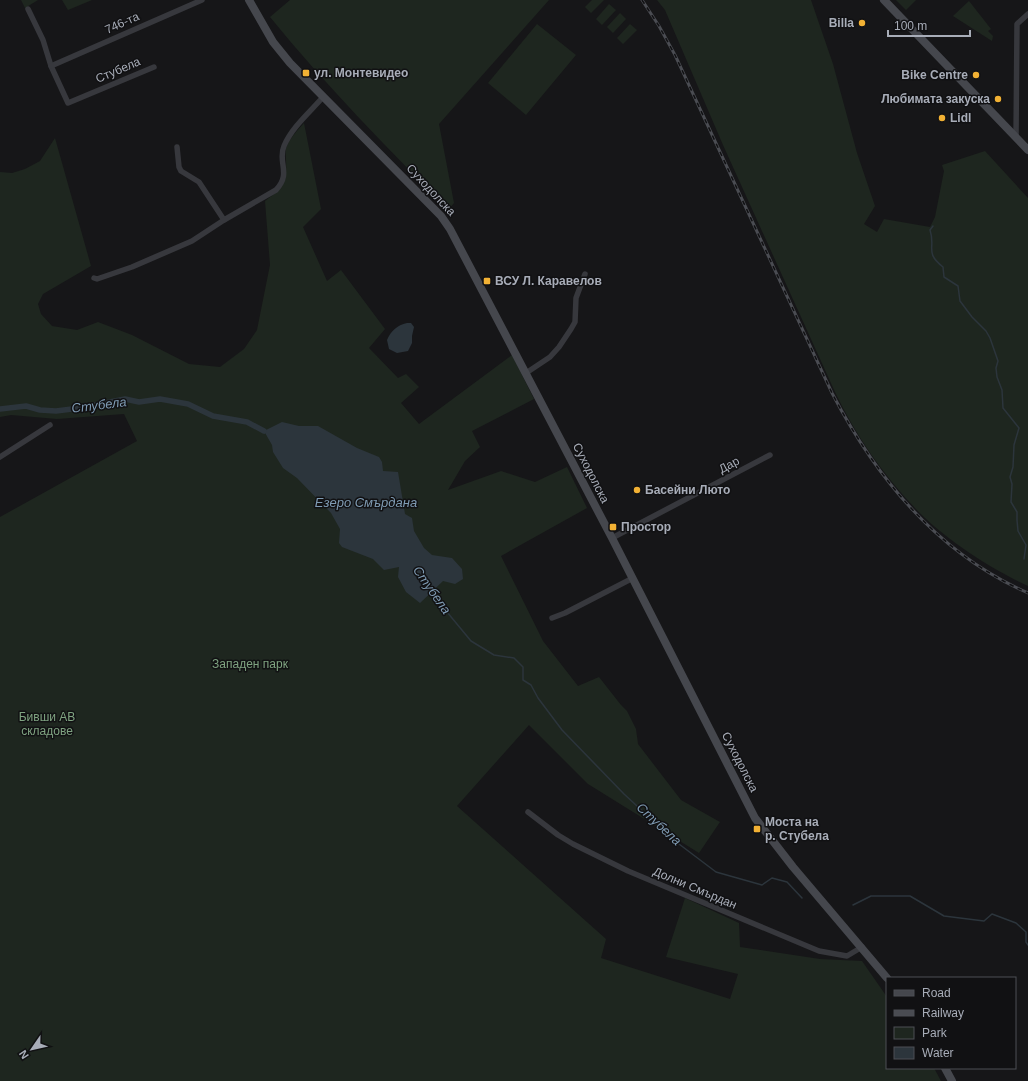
<svg xmlns="http://www.w3.org/2000/svg" width="1028" height="1081" viewBox="0 0 1028 1081" font-family="Helvetica,sans-serif">
	<rect width="100%" height="100%" fill="#161618"/>
	<g fill="#1e261f">
		<polygon points="21,0 38,0 25,8"/>
		<polygon points="62,0 92,0 68,10"/>
		<path d="M290,0h259l-110,124 15,79 -6,7c-61,-63 -123,-125 -178,-193z"/>
		<polygon points="592,0 604,0 591,13 585,7"/>
		<path d="M657,0h154l22,64 24,89 18,53 -11,18 13,8 7,-13 46,8 5,-10 9,-46 -2,-6 43,-14 43,47v388c-37,-17 -85,-48 -113,-78 -32,-33 -60,-74 -80,-116l-112,-247 -58,-135z"/>
		<polygon points="896,0 916,0 906,10"/>
		<polygon points="969,1 991,29 988,31 993,36 992,41 953,16"/>
		<polygon points="609,4 616,10 602,25 596,19"/>
		<polygon points="620,13 626,19 613,33 607,27"/>
		<polygon points="537,24 576,55 526,115 488,83"/>
		<polygon points="630,24 637,30 623,44 617,38"/>
		<path d="M304,123l17,86 -18,18 24,54 14,-11 44,59 -16,19 29,30 8,-4 13,13 -18,16 18,21 93,-69 22,44 -62,32 8,16 -15,14 -17,29 53,-19 34,11 32,-15 20,41 -86,48 42,85 35,45 21,-9 22,28 6,6 9,18 2,15 43,56 39,22 -21,31 -111,-69 -59,-59 -72,81 149,133 -5,19 129,41 8,-25 -72,-17 19,-59 54,25 1,24 80,12 42,2 25,36v71h47l7,13h-941v-564l137,-76 -13,-27 -67,5 -46,-4 -11,2v-245l12,1 13,-4 15,-8 15,-23 36,128 -48,28 -5,10 3,10 11,12 25,4 21,-8 34,13 57,29 31,3 24,-18 13,-19 13,-65 -5,-64c19,-14 22,-17 21,-41 0,-3 -1,-8 0,-12 3,-9 11,-17 18,-25z"/>
	</g>
	<g fill="#2c353c">
		<path d="M407,323h4l3,4 -2,9v7l-4,8 -11,2 -8,-4 -2,-9c4,-9 10,-15 20,-17z"/>
		<polygon points="282,422 299,426 318,426 357,448 379,457 382,462 383,471 398,472 405,514 412,518 414,531 424,548 432,555 452,558 462,569 463,579 455,584 443,581 420,603 406,592 398,577 399,567 384,570 373,559 342,547 339,543 340,529 331,513 297,478 283,468 273,452 272,445 264,431"/>
	</g>
	<g fill="none" stroke-linecap="round" stroke-linejoin="round">
		<g stroke="#2c353c" stroke-width="1.5">
			<path d="M933,226l-3,4c6,18 -6,22 13,37l1,10 14,9 2,15 12,16 14,14 4,7 8,23 -2,7 1,9 5,13 1,18 16,20 -5,17 -1,22 -3,10 2,7 -1,18 6,10v8l1,11 8,14 -2,14"/>
			<polyline points="431,590 447,612 471,641 494,655 514,658 523,667 523,680 531,685 538,698 562,730 624,794 675,841 716,872 762,885 772,878 787,882 802,898"/>
			<polyline points="853,905 871,896 910,896 944,916 984,921 992,914 1016,923 1026,932 1026,942 1028,945"/>
		</g>
		<polyline stroke="#2c353c" stroke-width="5.5" points="0,409 26,406 40,410 56,411 80,408 125,399 139,402 160,399 188,404 213,416 247,422 264,431"/>
		<g stroke="#37383d" stroke-width="5.5">
			<polyline points="28,9 43,40 51,66 68,103 154,67"/>
			<polyline points="51,66 202,0"/>
			<polyline points="1016,137 1017,24 1028,14"/>
			<polyline points="177,147 179,167 181,171 199,182 224,220"/>
			<path d="M94,278l3,1 35,-12 60,-26 32,-21 52,-30c16,-17 1,-28 8,-44 8,-19 26,-34 39,-49"/>
			<polyline points="526,373 550,357 559,347 571,329 575,322 576,298 585,274"/>
			<polyline points="0,457 50,425"/>
			<polyline points="612,538 770,455"/>
			<polyline points="552,618 565,613 633,578"/>
			<polyline points="528,812 558,835 573,844 628,871 819,951 847,956 862,947"/>
		</g>
		<g stroke="#45474d" stroke-width="8">
			<polyline points="249,0 273,42 290,63 441,216 450,229 612,538 755,818 793,867 887,978"/>
			<polyline points="884,0 1028,150"/>
			<polyline points="945,1068 952,1081"/>
		</g>
		<g stroke="#4a4c52" stroke-width="3">
			<path id="rail" d="M642,0l17,26 16,29 157,338c44,85 107,161 196,200"/>
		</g>
		<use href="#rail" stroke="#111113" stroke-width="1.5" stroke-dasharray="4.5" stroke-linecap="butt"/>
	</g>
	<g fill="#f2b134" stroke="#111113" stroke-width="1.5">
		<circle cx="862" cy="23" r="4"/>
		<rect x="302" y="69" width="8" height="8" rx="2"/>
		<circle cx="976" cy="75" r="4"/>
		<circle cx="998" cy="99" r="4"/>
		<circle cx="942" cy="118" r="4"/>
		<rect x="483" y="277" width="8" height="8" rx="2"/>
		<circle cx="637" cy="490" r="4"/>
		<rect x="609" y="523" width="8" height="8" rx="2"/>
		<rect x="753" y="825" width="8" height="8" rx="2"/>
	</g>
	<g text-anchor="middle" dominant-baseline="central" stroke-width="3" stroke-linejoin="round" paint-order="stroke">
		<g font-size="12" fill="#a8adb8" stroke="#111113">
			<text transform="translate(122 23) rotate(-24)">746-та</text>
			<text transform="translate(118 70) rotate(-23)">Стубела</text>
			<text transform="translate(431 190) rotate(47)">Суходолска</text>
			<text transform="translate(729 465) rotate(-28)">Дар</text>
			<text transform="translate(591 473) rotate(63)">Суходолска</text>
			<text transform="translate(740 762) rotate(63)">Суходолска</text>
			<text transform="translate(695 888) rotate(23)">Долни Смърдан</text>
		</g>
		<g font-size="12" font-weight="bold" fill="#a8adb8" stroke="#111113" text-anchor="start">
			<text x="854" y="23" text-anchor="end">Billa</text>
			<text x="314" y="73">ул. Монтевидео</text>
			<text x="968" y="75" text-anchor="end">Bike Centre</text>
			<text x="990" y="99" text-anchor="end">Любимата закуска</text>
			<text x="950" y="118">Lidl</text>
			<text x="495" y="281">ВСУ Л. Каравелов</text>
			<text x="645" y="490">Басейни Люто</text>
			<text x="621" y="527">Простор</text>
			<text x="765" y="822">Моста на<tspan x="765" dy="14">р. Стубела</tspan></text>
		</g>
		<g font-size="12" fill="#7fa381" stroke="#111113">
			<text x="250" y="664">Западен парк</text>
			<text x="47" y="717">Бивши АВ<tspan x="47" dy="14">складове</tspan></text>
		</g>
		<g font-size="13" font-style="italic" fill="#7f9bb3" stroke="#111113">
			<text transform="translate(99 405) rotate(-7)">Стубела</text>
			<text x="366" y="502">Езеро Смърдана</text>
			<text transform="translate(432 590) rotate(55)">Стубела</text>
			<text transform="translate(659 824) rotate(43)">Стубела</text>
		</g>
	</g>
	<rect x="886" y="977" width="130" height="92" fill="#111113" stroke="#4d4f55"/>
	<rect x="894" y="990" width="20" height="6" fill="#45474d" stroke="#4d4f55"/>
	<text x="922" y="997" font-size="12" fill="#a8adb8">Road</text>
	<rect x="894" y="1010" width="20" height="6" fill="#4a4c52" stroke="#4d4f55"/>
	<text x="922" y="1017" font-size="12" fill="#a8adb8">Railway</text>
	<rect x="894" y="1027" width="20" height="12" fill="#1e261f" stroke="#4d4f55"/>
	<text x="922" y="1037" font-size="12" fill="#a8adb8">Park</text>
	<rect x="894" y="1047" width="20" height="12" fill="#2c353c" stroke="#4d4f55"/>
	<text x="922" y="1057" font-size="12" fill="#a8adb8">Water</text>
	<g transform="translate(32 1049) rotate(236)" stroke="#111113" stroke-width="3" paint-order="stroke">
	<path d="M0-3L7 15L0 10L-7 15Z" fill="#a8adb8"/>
	<text y="-6" font-size="11" font-weight="bold" text-anchor="middle" fill="#a8adb8">N</text>
	</g>
	<path d="M888 30v6h82v-6" fill="none" stroke="#a8adb8" stroke-width="2"/>
	<text x="894" y="30" font-size="12" fill="#a8adb8" stroke="#111113" stroke-width="3" paint-order="stroke">100 m</text>
</svg>
